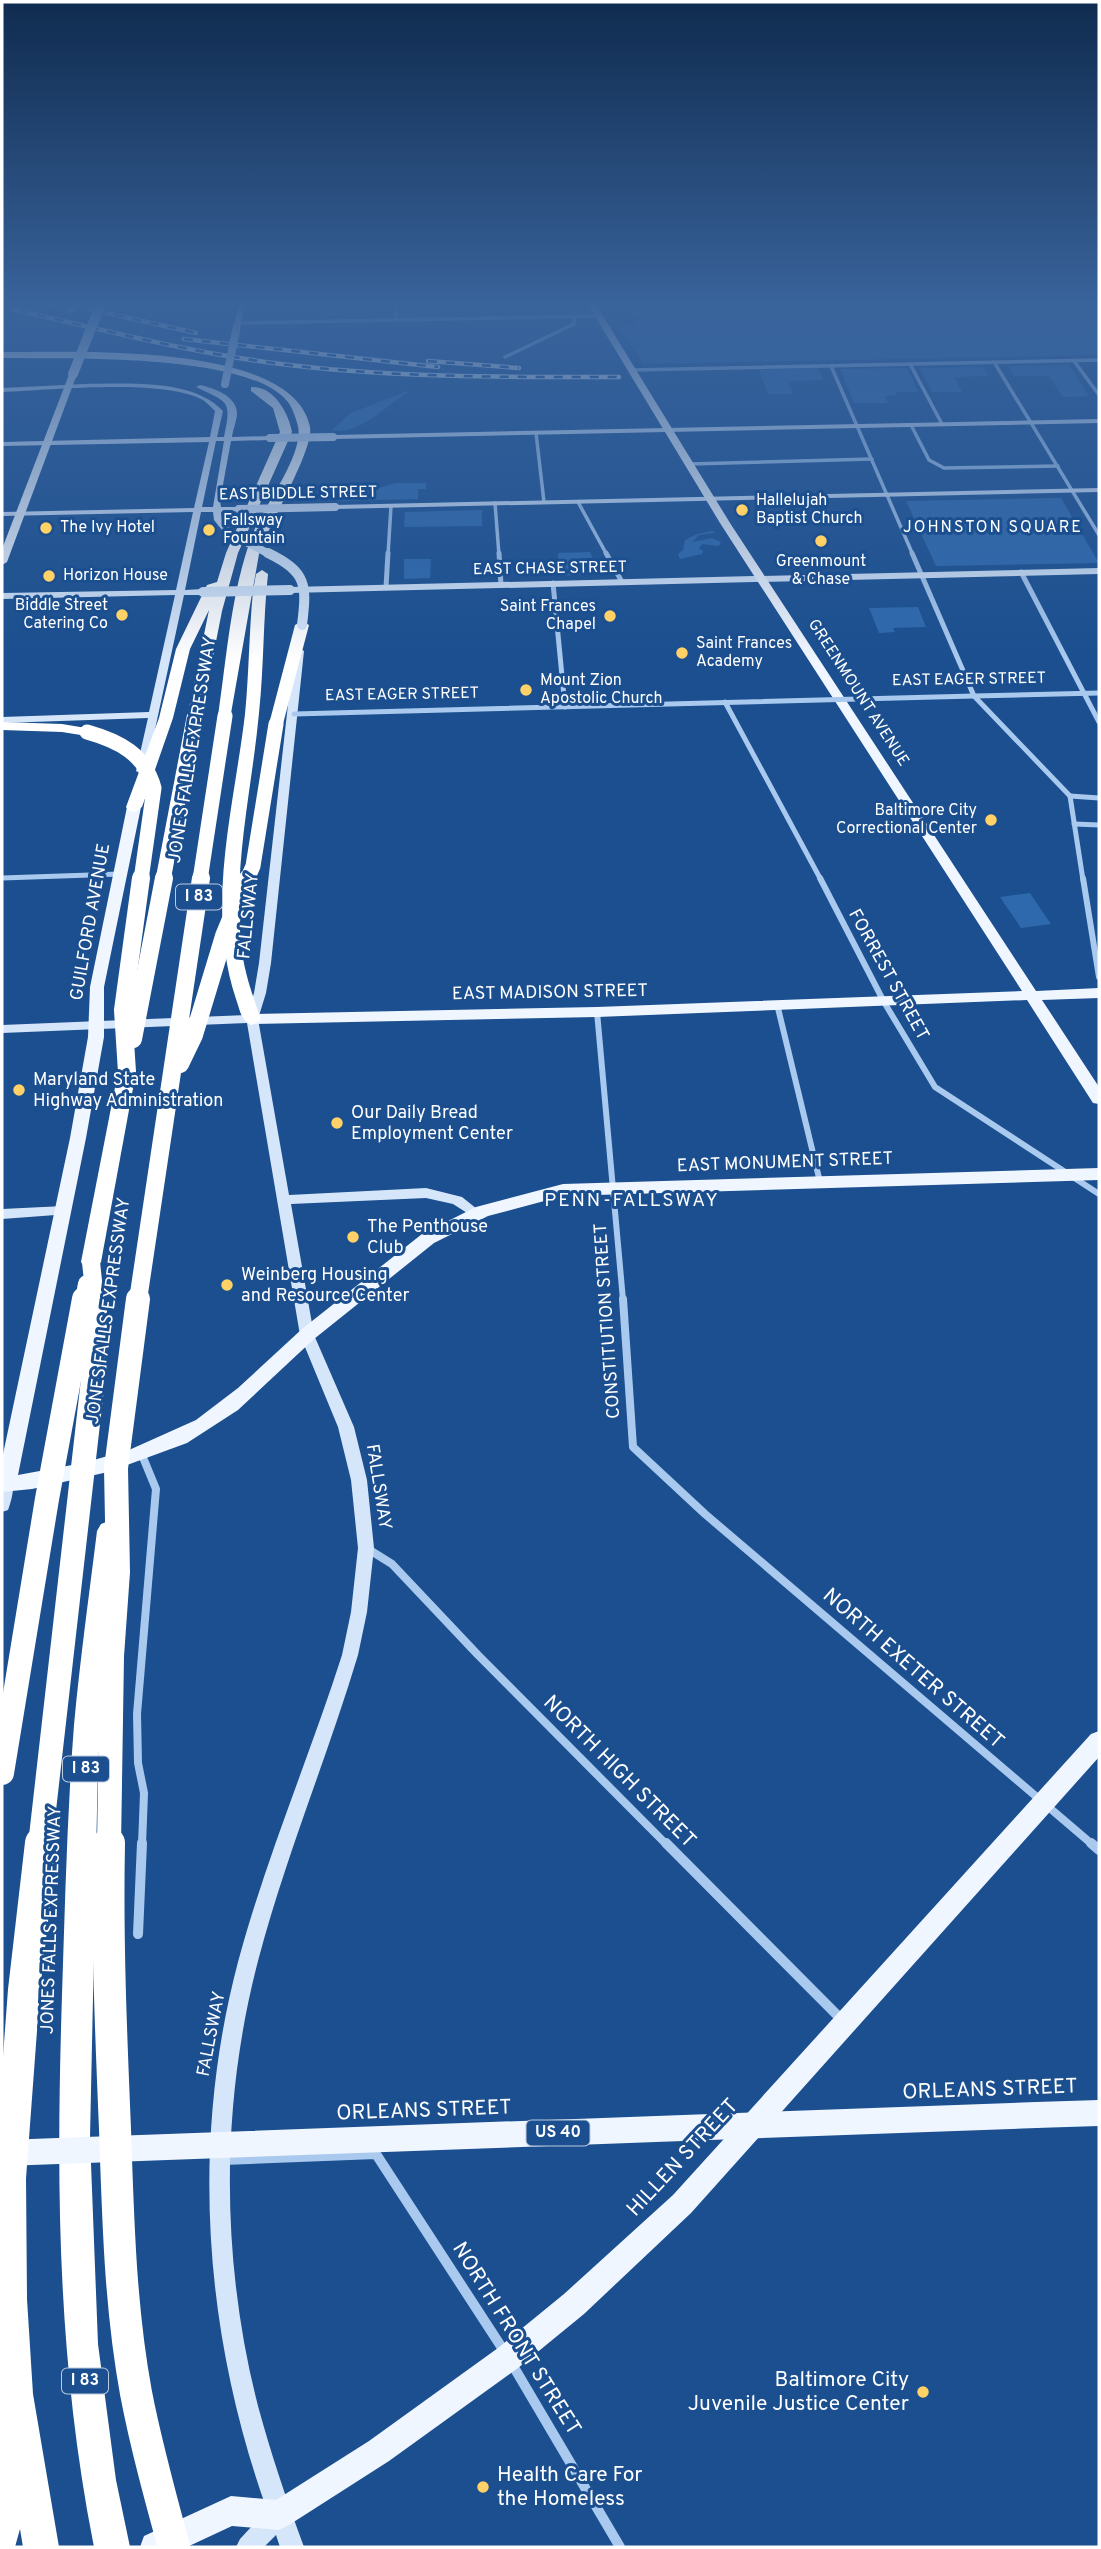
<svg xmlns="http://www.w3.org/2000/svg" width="1101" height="2549" viewBox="0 0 1101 2549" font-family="Overpass,sans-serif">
	<rect width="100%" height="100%" fill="#1b4f8f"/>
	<g fill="#2e69ad">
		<polygon points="604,303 1099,303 1099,355 643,364 620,328 635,324 641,317 614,307 607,308"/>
		<polygon points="1069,365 1089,396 1063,397 1049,376 1014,376 1008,366"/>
		<polygon points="983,367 989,376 954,377 962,392 932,392 919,368"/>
		<polygon points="817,368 824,380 788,381 793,394 768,394 759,370"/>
		<polygon points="907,368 918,392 896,392 896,395 885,396 888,403 854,403 840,369"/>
		<path d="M407,391l2,1c-23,13 -49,44 -77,38l19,-17z"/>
		<polygon points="395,483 426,483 426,489 418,489 418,499 337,501"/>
		<polygon points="1061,498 1099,563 936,566 906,501"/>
		<polygon points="482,510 482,526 404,527 405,512"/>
		<polygon points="712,531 715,533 699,535 692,542 712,538 721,542 719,546 702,544 699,548 703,551 702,554 680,559 678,554 683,550 685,540 697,534"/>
		<polygon points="590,552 601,574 558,576 558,553"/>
		<polygon points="404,559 431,559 430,578 404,579"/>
		<polygon points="918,607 926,627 893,628 895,632 879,633 869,608"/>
		<polygon points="1030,893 1051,924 1021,928 1000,897"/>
	</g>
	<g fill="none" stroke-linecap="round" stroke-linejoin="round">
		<g stroke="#a9c9ee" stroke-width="3.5">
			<polyline points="396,303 396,320"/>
			<polyline points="238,323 598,316"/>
			<polyline points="505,357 574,324 574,317"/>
			<polyline points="1074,361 1099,395"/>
			<polyline points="994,362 1099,535"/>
			<polyline points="910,364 942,424"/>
			<polyline points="831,366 913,555"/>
			<polyline points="631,370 1099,360"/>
			<polyline points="911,425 929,460 944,468 1058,466"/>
			<polyline points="536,433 544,502"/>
			<polyline points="689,464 872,459"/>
			<polyline points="578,502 607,555"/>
			<polyline points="495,503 499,555"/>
			<polyline points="388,555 391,506"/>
		</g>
		<g stroke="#a9c9ee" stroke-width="5">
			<polyline points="499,553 501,585"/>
			<polyline points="606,553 622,582"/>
			<polyline points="912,553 974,696 1070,796"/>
			<polyline points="1021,572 1099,722"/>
			<polyline points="553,583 565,707"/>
			<polyline points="386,587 388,553"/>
			<polyline points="974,696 1099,693"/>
			<polyline points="725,702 821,880"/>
			<polyline points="1070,796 1083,880"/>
			<polyline points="1070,796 1099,798"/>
			<polyline points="1074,824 1099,825"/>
			<polyline points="2,878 120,874"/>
		</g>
		<g stroke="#a9c9ee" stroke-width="6">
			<polyline points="820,878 884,1002 935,1087 1099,1194"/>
			<polyline points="1083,878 1099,977"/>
			<polyline points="777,1004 820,1182"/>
			<polyline points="597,1012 623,1300"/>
		</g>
		<g stroke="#a9c9ee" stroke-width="8">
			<polyline points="623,1299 633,1447 705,1514 1093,1845"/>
			<polyline points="368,1549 392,1564 478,1655 667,1845"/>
			<polyline points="142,1845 144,1793 138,1763 137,1714 156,1489 142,1455"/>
		</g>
		<g stroke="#a9c9ee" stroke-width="10">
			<polyline points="666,1843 843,2021"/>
			<polyline points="1091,1843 1099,1850"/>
			<polyline points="138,1934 142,1843"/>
			<polyline points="224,2160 376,2154 506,2354"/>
			<polyline points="512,2364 620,2547"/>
		</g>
		<g fill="#d6e6fa" fill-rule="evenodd">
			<polygon points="239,303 245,303 240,326 237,328 234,326"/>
			<path d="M84,384c42,0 108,-6 139,27l-6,26h7c8,-38 4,-34 -28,-50l4,-2c13,3 36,10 37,28 0,7 -4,16 -5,24l38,-1 4,2 -4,2 -39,1 -11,60 1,6h18l4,2 -4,2 -18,1 1,8 11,13 -1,2h-6l-12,-15 -1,-8h-12l-16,78 18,-1 4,3 -4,3h-19l-38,176 -5,3 -5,-3 12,-53 -146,5v-6l147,-5 26,-117 -173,4v-6l174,-3 17,-78 -191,4v-4l192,-4 15,-66 -207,4v-4l208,-5 5,-26c-3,-3 -8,-8 -12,-11 -40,-22 -153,-10 -201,-8v-4zM216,441h8l-11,66h-11z"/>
			<polygon points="1099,419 1099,423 333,439 329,437 333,435"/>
			<polygon points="1099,488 1099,492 335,509 331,507 335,505"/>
			<polygon points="1099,568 1099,574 290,593 286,590 290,587"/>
			<path d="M299,648l5,3 -33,312 -5,30 -8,26 31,176 137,-7 36,9 20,16 -7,5 -22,-14 -27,-6 -135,6 23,131 40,92 13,53 7,68 -7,64 -9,43c-31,103 -73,203 -100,306 -38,145 -37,301 0,445 13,48 29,95 46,141h-24l-4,-12 -12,12h-28l4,-8 27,-29c-63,-176 -77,-367 -29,-548 28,-104 71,-204 104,-307l9,-43 7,-64 -7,-68 -13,-53 -38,-92 -53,-312 -245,10v-8l245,-10 7,-22 5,-30 35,-312z"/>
			<polygon points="64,1206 71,1211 69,1214 2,1219 2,1209"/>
			<path d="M2,1479l10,1c3,8 -1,22 -4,30l-6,2z"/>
		</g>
		<g fill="#f0f6ff" fill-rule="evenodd">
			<polygon points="587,303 595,303 730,523 1036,991 1099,988 1099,998 1042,1000 1099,1087 1099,1104 1093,1103 1027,1000 597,1017 252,1024 244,1019 252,1014 597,1007 1022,991 720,523"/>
			<polygon points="70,372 77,374 7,562 2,565 2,549"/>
			<polygon points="134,803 141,807 104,987 104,1037 86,1138 18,1475 83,1463 129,1450 196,1420 238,1388 302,1329 422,1234 476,1207 563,1184 1099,1168 1099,1180 563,1196 488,1216 434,1243 314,1339 238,1410 187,1443 108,1472 32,1489 2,1492 2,1459 70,1138 88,1037 90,987 127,807"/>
			<polygon points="1099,1731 1099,1757 691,2213 584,2314 518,2368 389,2461 289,2525 279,2530 232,2526 187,2547 140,2547 144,2536 231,2496 276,2500 369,2441 498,2348 564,2294 673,2195 1091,1734"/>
			<polygon points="1099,2100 1099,2126 1036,2128 1027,2124 1023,2115 1027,2106 1036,2102"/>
		</g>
		<g fill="#fff" fill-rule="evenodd">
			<path d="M2,352c67,1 291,-12 308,75 4,23 -42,98 -51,127l-29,165h-10l-2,-3c9,-60 13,-126 35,-183 11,-27 51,-78 45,-107 -2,-7 -6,-20 -11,-25 -41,-49 -223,-42 -285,-43z"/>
			<path d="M251,387c22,-2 38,26 41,45l-54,121 -16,58 -21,107 -7,4 -7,-4 22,-108 -19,39 -17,69 -31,89 -8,5 -6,-2 -2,-3 33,-89 17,-69 31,-64 10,-3 9,-29 54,-121 -7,-24 -22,-17z"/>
			<path d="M262,570l6,4c-5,46 -4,93 -9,139 -7,76 -26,151 -18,229 2,27 11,52 20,77l-9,6c-11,-3 -12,-15 -16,-26 -31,-93 -2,-191 9,-285 4,-41 4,-82 8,-123l3,-17z"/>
			<polygon points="302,621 309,625 283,724 281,727 271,727 269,724 295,625"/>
			<polygon points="2,722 62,724 92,729 94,732 87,736 62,732 2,730"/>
			<polygon points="127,1066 134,1068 136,1072 101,1262 98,1267 91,1270 84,1267 81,1262 118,1072 120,1068"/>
			<path d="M109,1521l8,3 4,7 -15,134 -8,98 -8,375 8,206 18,136 14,67h-36c-37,-188 -38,-362 -32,-552 3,-90 5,-180 12,-270 6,-65 15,-129 23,-194l4,-7z"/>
			<polygon points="10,2162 21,2167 26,2178 27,2299 33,2394 59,2547 23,2547 20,2529 15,2547 2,2547 2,2166"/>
		</g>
		<g stroke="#fff" stroke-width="4.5">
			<g id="rail">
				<polyline points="41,303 72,310"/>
				<polyline points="62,303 196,333"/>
				<path d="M2,307c90,20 180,44 271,56 115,15 231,14 346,14"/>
				<polyline points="184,339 438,367"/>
				<polyline points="428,361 519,368"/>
			</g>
		</g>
		<use href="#rail" stroke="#1b4f8f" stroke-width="2.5" stroke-dasharray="9" stroke-linecap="butt"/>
		<polyline stroke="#a9c9ee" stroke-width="5" points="294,714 974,696"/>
		<g stroke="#d6e6fa" stroke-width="8">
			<polyline points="225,384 237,326"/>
			<polyline points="270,438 333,437"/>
			<polyline points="239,509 335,507"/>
			<polyline points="229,533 271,555"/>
		</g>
		<g stroke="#d6e6fa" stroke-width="10">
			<path d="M268,553c39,19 39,32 34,72"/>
			<polyline points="203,592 290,590"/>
		</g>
		<polyline stroke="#f0f6ff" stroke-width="10" points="73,374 101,303"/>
		<polyline stroke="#f0f6ff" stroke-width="26" points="4,2153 1036,2115"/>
		<g stroke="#fff" stroke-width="15">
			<path d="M87,732c32,9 58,22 67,56l-13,92"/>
			<polyline points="163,880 194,718"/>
			<polyline points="200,880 225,716"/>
			<polyline points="247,880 253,866 276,724"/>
		</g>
		<g stroke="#fff" stroke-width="18">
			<polyline points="133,1039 164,878"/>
			<polyline points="180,1064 194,1035 224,936 248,878"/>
			<polyline points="127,1072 123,1010 141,878"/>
			<polyline points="91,1262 95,1300"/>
			<polyline points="84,1300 87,1284"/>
			<polyline points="138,1300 201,878"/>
		</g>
		<g stroke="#fff" stroke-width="24">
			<polyline points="2,1773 47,1499 84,1299"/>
			<polyline points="40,1845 95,1362 95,1299"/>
			<polyline points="109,1845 112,1656 118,1572 116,1468 138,1299"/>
		</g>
		<g stroke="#fff" stroke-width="32">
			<path d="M109,1843c-2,96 2,191 6,286 3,88 5,177 21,264 10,52 24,103 38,154"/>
			<polyline points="10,2178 24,1990 41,1843"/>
		</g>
	</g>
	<linearGradient id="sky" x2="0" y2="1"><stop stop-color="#0f2b4f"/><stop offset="0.46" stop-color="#39639b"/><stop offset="1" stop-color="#39639b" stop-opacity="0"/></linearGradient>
	<rect width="1101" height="660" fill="url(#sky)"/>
	<g fill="#ffd166" stroke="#1b4f8f" stroke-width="2.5">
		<circle cx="742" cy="510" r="7"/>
		<circle cx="46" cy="528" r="7"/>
		<circle cx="209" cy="530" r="7"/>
		<circle cx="821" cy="541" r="7"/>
		<circle cx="49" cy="576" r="7"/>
		<circle cx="122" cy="615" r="7"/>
		<circle cx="610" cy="616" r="7"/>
		<circle cx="682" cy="653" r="7"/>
		<circle cx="526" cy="690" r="7"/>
		<circle cx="991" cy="820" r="7"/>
		<circle cx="19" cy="1090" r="7"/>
		<circle cx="337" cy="1123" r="7"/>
		<circle cx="353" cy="1237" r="7"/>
		<circle cx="227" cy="1285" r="7"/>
		<circle cx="923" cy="2392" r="7"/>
		<circle cx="483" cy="2487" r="7"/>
	</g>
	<g text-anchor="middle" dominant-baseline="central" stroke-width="6" stroke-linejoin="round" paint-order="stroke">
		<g font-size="16" fill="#fff" stroke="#1b4f8f">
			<text transform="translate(298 494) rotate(-1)">EAST BIDDLE STREET</text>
			<text transform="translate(550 569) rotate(-1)">EAST CHASE STREET</text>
			<text transform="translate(969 680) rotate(-1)">EAST EAGER STREET</text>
			<text transform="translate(858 693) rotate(57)">GREENMOUNT AVENUE</text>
			<text transform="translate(402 695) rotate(-1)">EAST EAGER STREET</text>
		</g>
		<g font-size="16" fill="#fff" stroke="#1b4f8f" text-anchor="start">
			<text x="756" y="501">Hallelujah<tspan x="756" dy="18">Baptist Church</tspan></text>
			<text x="223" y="521">Fallsway<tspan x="223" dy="18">Fountain</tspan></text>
			<text x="60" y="528">The Ivy Hotel</text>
			<text x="821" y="562" text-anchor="middle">Greenmount<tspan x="821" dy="18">&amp; Chase</tspan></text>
			<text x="63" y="576">Horizon House</text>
			<text x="108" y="606" text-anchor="end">Biddle Street<tspan x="108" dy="18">Catering Co</tspan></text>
			<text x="596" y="607" text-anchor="end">Saint Frances<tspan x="596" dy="18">Chapel</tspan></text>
			<text x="696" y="644">Saint Frances<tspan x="696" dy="18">Academy</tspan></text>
			<text x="540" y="681">Mount Zion<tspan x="540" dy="18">Apostolic Church</tspan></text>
			<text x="977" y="811" text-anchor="end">Baltimore City<tspan x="977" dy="18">Correctional Center</tspan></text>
		</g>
		<g font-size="16" letter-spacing="2" fill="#fff" stroke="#1b4f8f">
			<text x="993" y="528">JOHNSTON SQUARE</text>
		</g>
		<g fill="#1b4f8f" stroke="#bbcadd" stroke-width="2">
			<rect x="176" y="884.5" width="46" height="25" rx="5"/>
			<rect x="63" y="1756.5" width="46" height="25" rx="5"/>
			<rect x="526.5" y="2120.5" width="63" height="25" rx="5"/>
			<rect x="62" y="2368.5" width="46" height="25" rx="5"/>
		</g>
		<g font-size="16" font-weight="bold" fill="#fff">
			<text x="199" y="897">I 83</text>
			<text x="86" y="1769">I 83</text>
			<text x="558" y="2133">US 40</text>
			<text x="85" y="2381">I 83</text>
		</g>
		<g font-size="18" fill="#fff" stroke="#1b4f8f">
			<text transform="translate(193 750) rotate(-81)">JONES FALLS EXPRESSWAY</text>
			<text transform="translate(249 916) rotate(-84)">FALLSWAY</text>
			<text transform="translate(91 922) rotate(-80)">GUILFORD AVENUE</text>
			<text transform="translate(888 975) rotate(61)">FORREST STREET</text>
			<text transform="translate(550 993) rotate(-1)">EAST MADISON STREET</text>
			<text transform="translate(785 1163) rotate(-2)">EAST MONUMENT STREET</text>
			<text transform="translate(109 1311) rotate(-82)">JONES FALLS EXPRESSWAY</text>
			<text transform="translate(608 1321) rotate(-94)">CONSTITUTION STREET</text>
			<text transform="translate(378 1487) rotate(81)">FALLSWAY</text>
			<text transform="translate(52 1920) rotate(-88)">JONES FALLS EXPRESSWAY</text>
			<text transform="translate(212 2034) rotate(-79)">FALLSWAY</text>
		</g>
		<g font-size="18" fill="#fff" stroke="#1b4f8f" text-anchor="start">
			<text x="33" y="1080">Maryland State<tspan x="33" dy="21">Highway Administration</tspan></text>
			<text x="351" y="1113">Our Daily Bread<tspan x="351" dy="21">Employment Center</tspan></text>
			<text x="367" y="1227">The Penthouse<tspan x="367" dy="21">Club</tspan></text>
			<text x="241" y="1275">Weinberg Housing<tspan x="241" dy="21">and Resource Center</tspan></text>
		</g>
		<g font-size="19" letter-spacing="2" fill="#fff" stroke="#1b4f8f">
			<text x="632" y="1201">PENN-FALLSWAY</text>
		</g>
		<g font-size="21" fill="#fff" stroke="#1b4f8f">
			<text transform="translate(913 1669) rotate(41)">NORTH EXETER STREET</text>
			<text transform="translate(619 1772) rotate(45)">NORTH HIGH STREET</text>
			<text transform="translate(990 2090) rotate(-2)">ORLEANS STREET</text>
			<text transform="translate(424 2111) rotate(-2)">ORLEANS STREET</text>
			<text transform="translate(683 2158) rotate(-47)">HILLEN STREET</text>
			<text transform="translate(516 2339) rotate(58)">NORTH FRONT STREET</text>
		</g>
		<g font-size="21" fill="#fff" stroke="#1b4f8f" text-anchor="end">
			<text x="909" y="2380">Baltimore City<tspan x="909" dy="24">Juvenile Justice Center</tspan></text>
			<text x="497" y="2475" text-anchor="start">Health Care For<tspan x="497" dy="24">the Homeless</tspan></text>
		</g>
	</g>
	<rect width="1101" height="2549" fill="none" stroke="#ffffff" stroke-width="7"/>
</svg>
